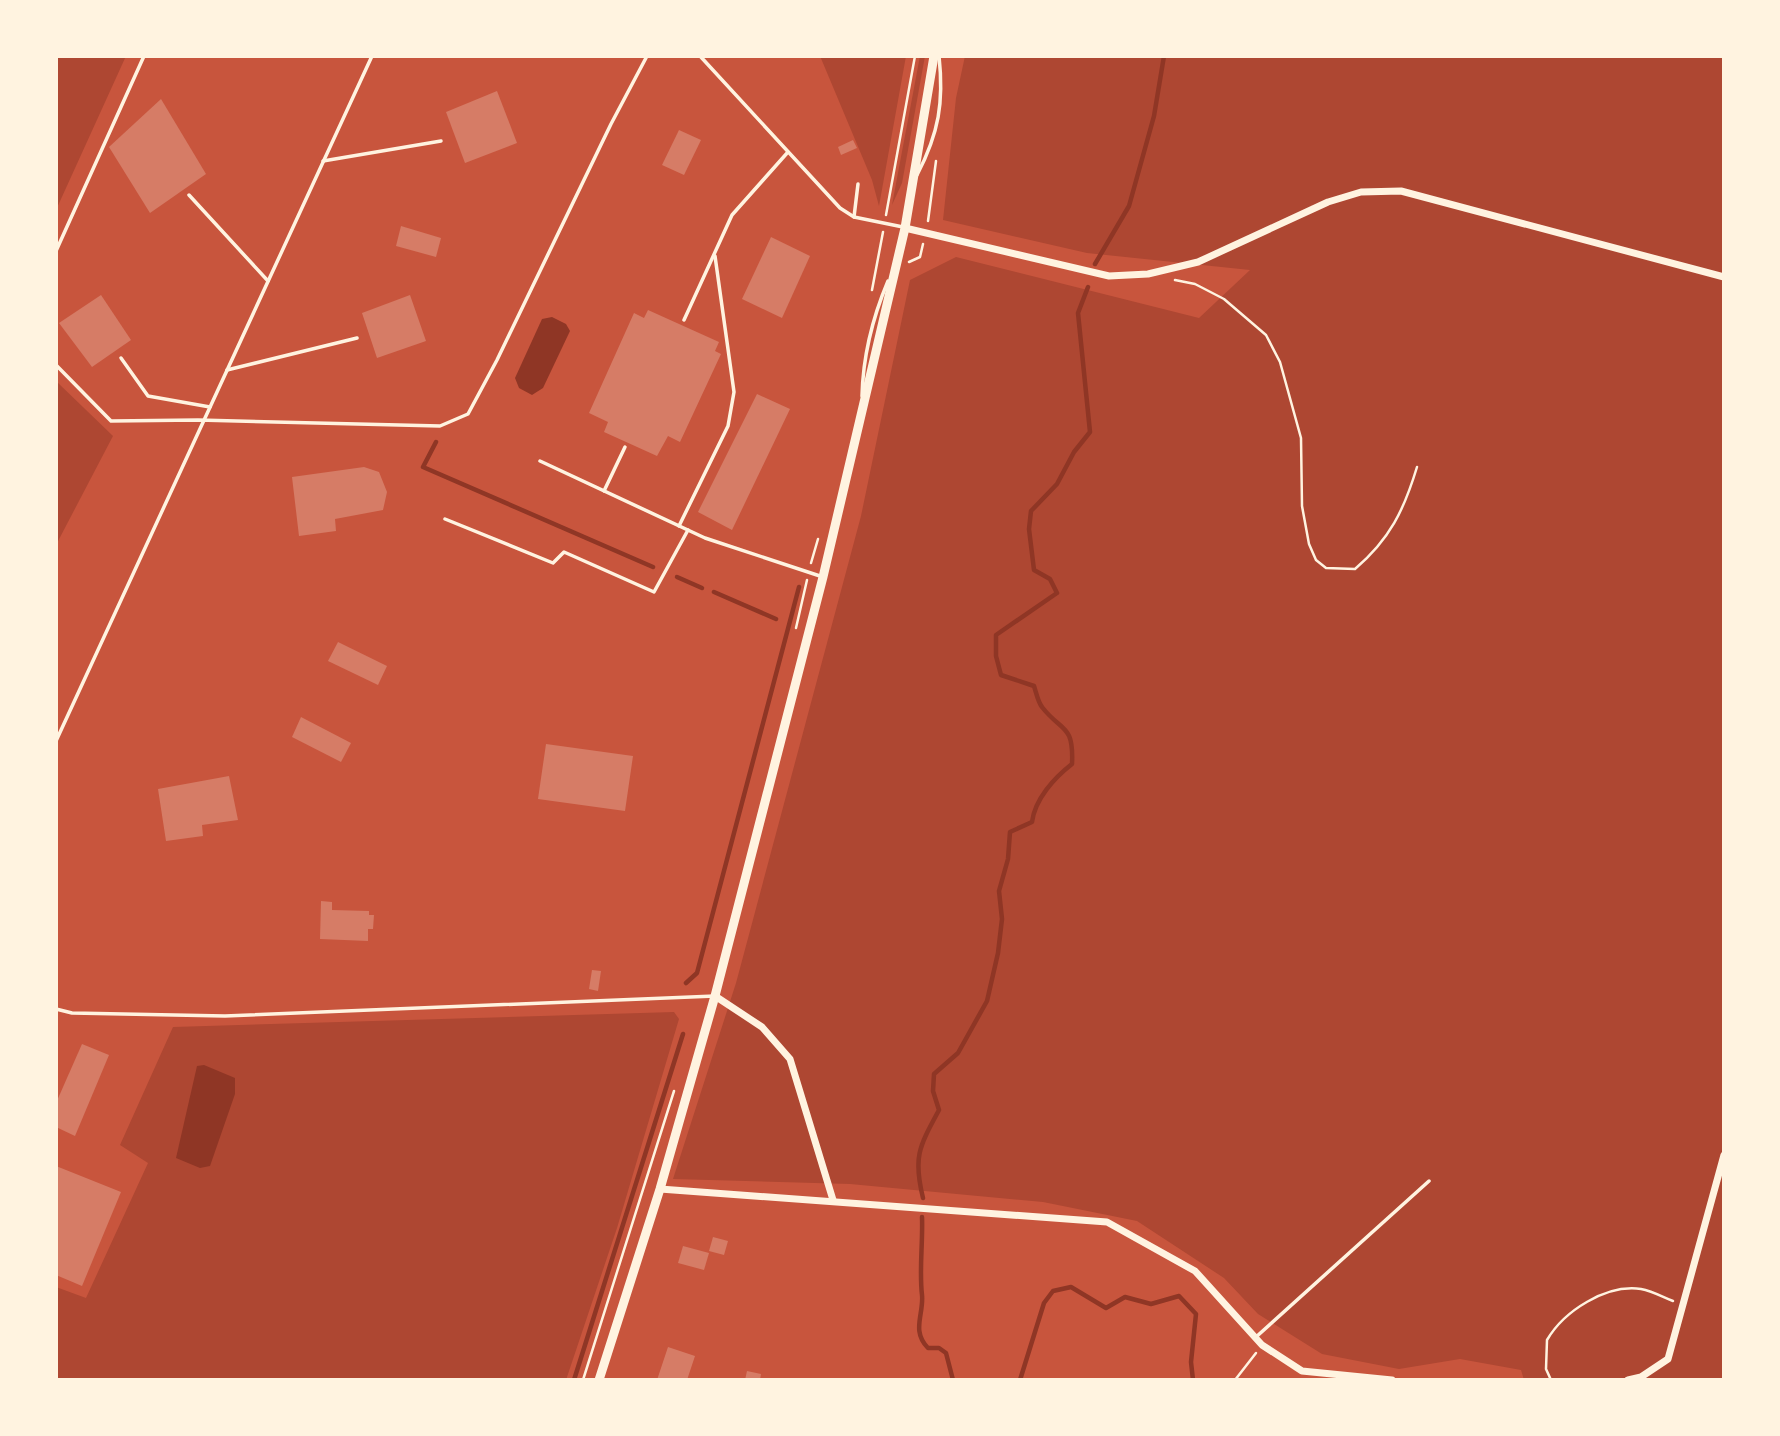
<svg xmlns="http://www.w3.org/2000/svg" width="1780" height="1436" viewBox="0 0 1780 1436" font-family="Karla,sans-serif">
	<rect width="100%" height="100%" fill="#c8553d"/>
	<g fill="#ae4732">
		<polygon points="56,56 126,56 56,210"/>
		<polygon points="820,56 906,56 879,206 872,180"/>
		<polygon points="920,56 925,56 902,183 892,205"/>
		<polygon points="965,56 1724,56 1724,1380 1524,1380 1521,1370 1460,1359 1399,1369 1322,1354 1258,1314 1224,1278 1137,1221 1043,1202 850,1184 673,1179 736,983 861,516 910,280 956,257 1199,318 1250,270 1087,253 943,220 956,98"/>
		<polygon points="56,381 113,436 56,545"/>
		<polygon points="674,1012 679,1019 617,1228 566,1380 56,1380 56,1287 86,1298 148,1163 120,1145 173,1027"/>
	</g>
	<g fill="#8f3625">
		<polygon points="552,317 566,324 570,331 543,388 532,395 519,388 515,378 542,319"/>
		<polygon points="204,1065 235,1078 235,1094 210,1166 200,1168 176,1158 197,1066"/>
	</g>
	<g fill="none" stroke-linecap="round" stroke-linejoin="round">
		<g stroke="#8f3625" stroke-width="4.5">
			<polyline points="1095,264 1129,206 1154,116 1164,56"/>
			<polyline points="436,442 423,467 653,567"/>
			<polyline points="677,577 702,588"/>
			<polyline points="714,592 776,619"/>
			<polyline points="686,983 697,973 799,587"/>
			<path d="M923,1198c-10,-41 -4,-51 16,-88l-6,-19 1,-17 24,-21 29,-52 11,-48 4,-34 -3,-28 9,-32 2,-27 22,-10c3,-23 22,-44 40,-58 2,-41 -11,-32 -30,-57 -4,-5 -6,-15 -8,-21l-33,-11 -5,-19v-21l61,-42 -7,-14 -16,-9 -5,-41 2,-18 26,-27 17,-32 16,-20 -12,-119 10,-26"/>
			<path d="M922,1217c1,26 -3,53 0,78 2,19 -11,36 6,53h11l7,5 7,27"/>
			<polyline points="574,1380 683,1034"/>
			<polyline points="1020,1380 1044,1303 1053,1291 1071,1287 1106,1308 1125,1297 1151,1304 1179,1296 1196,1314 1191,1362 1193,1380"/>
		</g>
	</g>
	<g fill="#d67c66">
		<polygon points="497,91 517,143 465,163 446,112"/>
		<polygon points="161,99 206,174 150,213 109,147"/>
		<polygon points="679,130 701,140 684,175 662,165"/>
		<polygon points="853,140 857,148 841,155 838,147"/>
		<polygon points="401,226 441,238 436,257 396,246"/>
		<polygon points="771,237 810,256 782,318 742,299"/>
		<polygon points="101,295 131,340 92,367 59,323"/>
		<polygon points="410,295 426,341 377,358 362,313"/>
		<polygon points="648,310 719,342 715,351 721,354 680,442 668,436 657,456 604,432 608,422 589,413 634,313 644,318"/>
		<polygon points="757,394 790,409 732,530 698,512"/>
		<polygon points="364,467 379,472 387,492 383,510 335,519 336,531 299,536 292,477"/>
		<polygon points="338,642 387,666 378,685 328,661"/>
		<polygon points="301,717 351,743 341,762 292,737"/>
		<polygon points="546,744 633,756 625,811 538,799"/>
		<polygon points="229,776 238,820 202,825 203,836 166,841 158,789"/>
		<polygon points="321,901 332,902 332,910 369,911 369,915 374,915 373,929 368,929 368,941 320,939"/>
		<polygon points="592,970 601,971 598,991 589,989"/>
		<polygon points="82,1044 109,1055 75,1136 56,1127 56,1103"/>
		<polygon points="56,1166 121,1192 82,1286 56,1275"/>
		<polygon points="713,1237 728,1241 724,1255 709,1251"/>
		<polygon points="683,1246 709,1253 704,1270 678,1263"/>
		<polygon points="668,1347 695,1356 687,1380 657,1380"/>
		<polygon points="747,1371 761,1374 760,1380 745,1380"/>
	</g>
	<g fill="none" stroke-linecap="round" stroke-linejoin="round">
		<g stroke="#fff3e0" stroke-width="2.5">
			<polyline points="886,215 915,56"/>
			<polyline points="928,221 936,161"/>
			<polyline points="909,262 920,257 923,244"/>
			<path d="M1175,280l20,4 29,15 42,36 14,27 21,76 1,68 7,38 7,16 10,8 29,1c35,-30 49,-59 62,-102"/>
			<polyline points="872,290 883,232"/>
			<polyline points="811,563 818,539"/>
			<polyline points="796,628 807,580"/>
			<polyline points="583,1380 674,1091"/>
			<polyline points="1235,1380 1256,1353"/>
			<path d="M1551,1380l-5,-11 1,-29c17,-29 59,-56 94,-51 11,2 22,8 32,12"/>
		</g>
		<g stroke="#fff3e0" stroke-width="3.5">
			<polyline points="700,56 840,208 854,217 903,227"/>
			<polyline points="323,161 441,141"/>
			<path d="M917,175c22,-42 27,-73 22,-119"/>
			<polyline points="189,195 268,281"/>
			<polyline points="854,217 858,184"/>
			<polyline points="56,251 144,56"/>
			<polyline points="684,320 732,215 788,152"/>
			<polyline points="121,358 148,396 210,407"/>
			<polyline points="56,365 111,421 198,420 440,426 468,414 497,360 611,124 647,56"/>
			<polyline points="227,370 357,338"/>
			<path d="M862,396c1,-41 10,-77 26,-115"/>
			<polyline points="540,461 705,538 823,577"/>
			<polyline points="604,491 625,447"/>
			<polyline points="445,519 553,563 564,552 654,592 688,530"/>
			<polyline points="679,526 728,426 734,392 715,256"/>
			<polyline points="56,741 372,56"/>
			<polyline points="56,1009 72,1013 225,1016 715,996"/>
			<polyline points="1256,1337 1429,1181"/>
		</g>
		<g stroke="#fff3e0" stroke-width="7">
			<polyline points="905,228 1109,276 1148,274 1198,262 1328,202 1361,192 1401,191 1724,277"/>
			<polyline points="715,996 762,1027 790,1059 833,1200"/>
			<polyline points="660,1189 1107,1222 1195,1271 1262,1345 1302,1371 1392,1380"/>
			<polyline points="1628,1380 1641,1377 1668,1359 1724,1155"/>
		</g>
		<polyline stroke="#fff3e0" stroke-width="9" points="599,1380 660,1189 715,996 823,577 905,228 934,56"/>
	</g>
	<rect width="1780" height="1436" fill="none" stroke="#fff3e0" stroke-width="116"/>
</svg>
